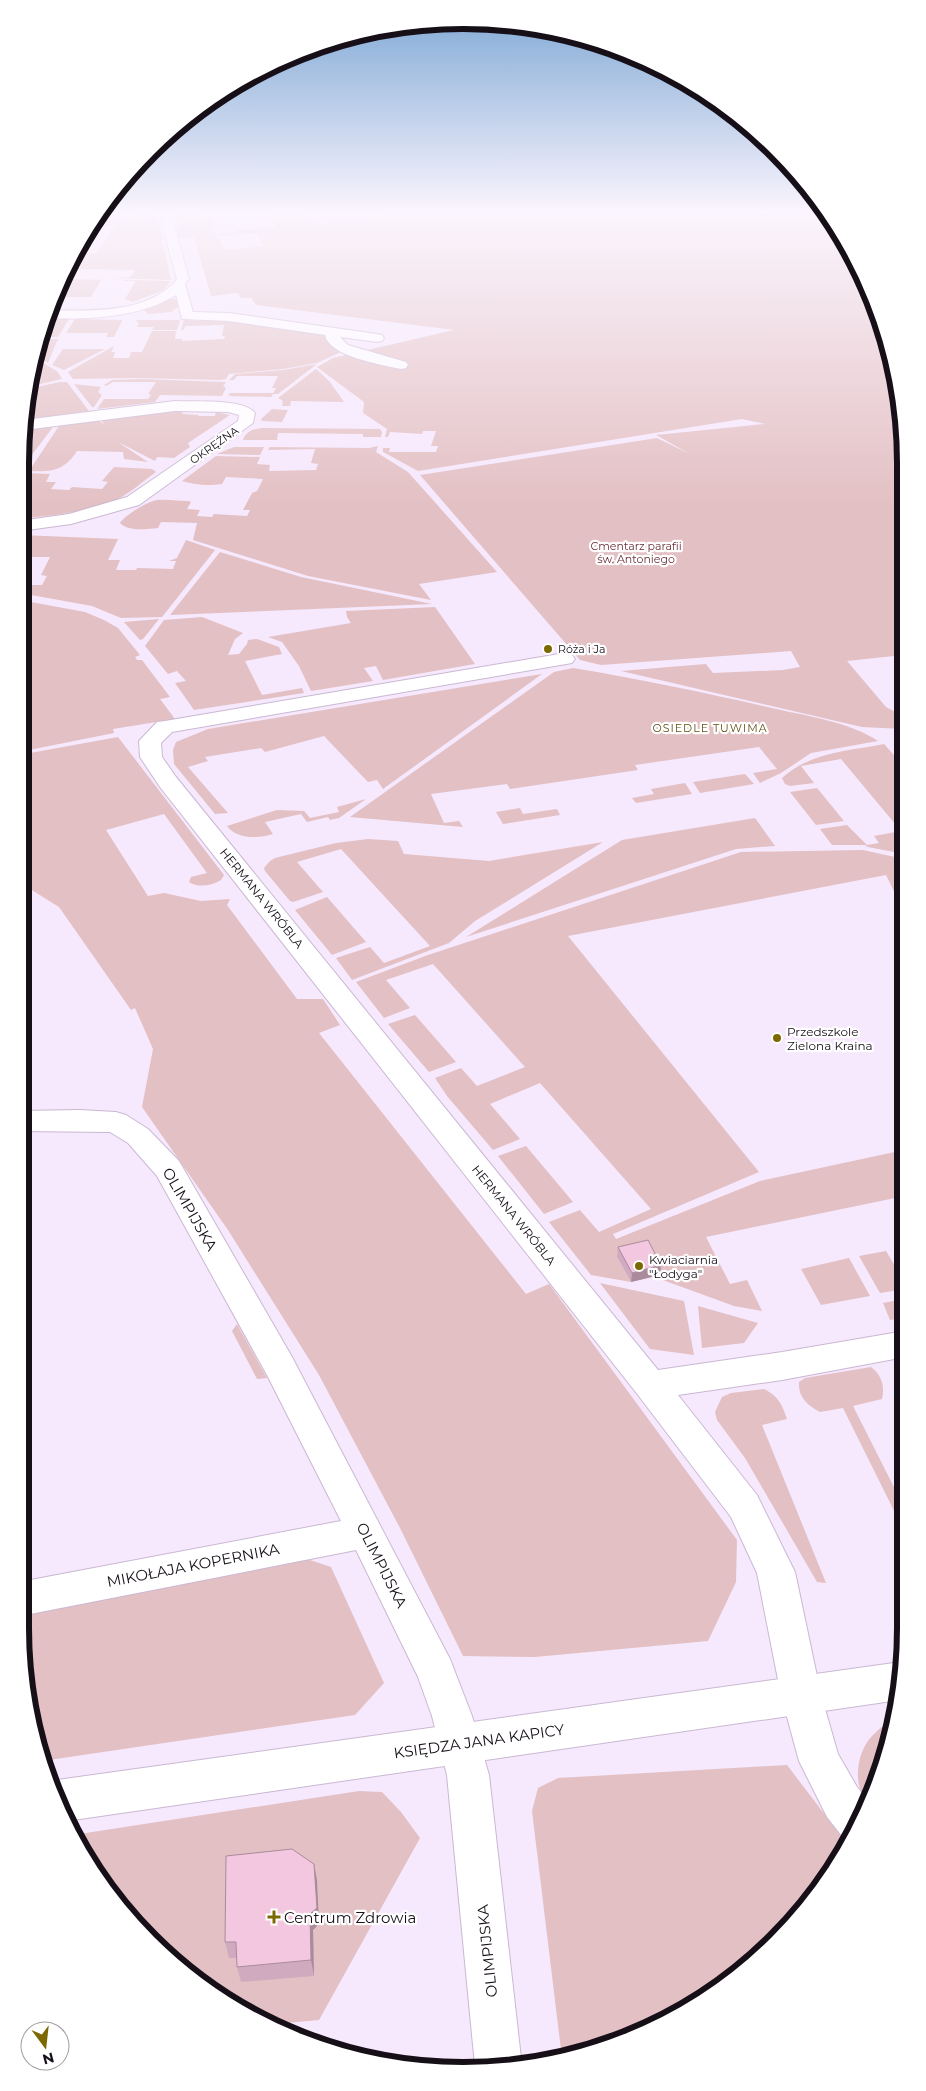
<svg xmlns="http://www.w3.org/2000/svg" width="926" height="2091" viewBox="0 0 926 2091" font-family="Montserrat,sans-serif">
	<rect width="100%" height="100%" fill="#f6e8fd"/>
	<g fill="#e3c0c3" fill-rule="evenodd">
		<polygon points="134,213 156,213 171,280 112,278 131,277 135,270 67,269 75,253 96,253 116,226 94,225 91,229 88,229 91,225 108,218 117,220 136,219"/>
		<polygon points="175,213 212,213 206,215 213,225 222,223 219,226 211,227 225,249 228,250 265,246 256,233 220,236 219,234 236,233 235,231 238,230 276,227 266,213 303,213 317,224 383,216 380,213 826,213 872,293 902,405 903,655 847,661 886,707 903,716 903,729 862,727 621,671 706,664 713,673 783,670 800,667 791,651 601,665 580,660 420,475 657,438 690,454 656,435 765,424 742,419 418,471 383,452 383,448 390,448 389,452 436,452 438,446 431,446 436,431 423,431 422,434 390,432 388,437 385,437 387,429 363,413 364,402 317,367 333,358 454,330 256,305 251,298 241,298 238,293 211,296 194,237 178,239 176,229 179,228"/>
		<polygon points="61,279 113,280 114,280 101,280 91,297 53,297"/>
		<polygon points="122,281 125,280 171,281 162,291 133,302 125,299 136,281"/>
		<polygon points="170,299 176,299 178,307 171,312 148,314 144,310 147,306"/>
		<polygon points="47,319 69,319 58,337 40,337"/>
		<polygon points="75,319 122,320 122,321 114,337 106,337 108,333 66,333"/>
		<polygon points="137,320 179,320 180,321 177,330 152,330 154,327 137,327 139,322 136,322"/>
		<polygon points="184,320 240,322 323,334 343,351 317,363 283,369 229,374 226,379 221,380 134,378 73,379 68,372 114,346 111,352 115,352 113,358 129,358 131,352 142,352 152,331 176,331 175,339 183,339 182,341 224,339 225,336 222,336 224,325 185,326 184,330 181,330"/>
		<polygon points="40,339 58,339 48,363 35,355"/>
		<polygon points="63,349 105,349 64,370 52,365"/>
		<polygon points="34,358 57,371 62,379 27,387"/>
		<polygon points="317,364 278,394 273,394 271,397 228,396 230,393 273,393 276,388 272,388 278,376 237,376 234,380 229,380 235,374 283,370"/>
		<polygon points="316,369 330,382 344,402 291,401 290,406 282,406 283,401 278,398"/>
		<polygon points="140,379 226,382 223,386 226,388 222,396 160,395 155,402 97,409 104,399 148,399 151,395 148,394 156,382 113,382 106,386 104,385 112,380"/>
		<polygon points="60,382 67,382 89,411 24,420 25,416 29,411 26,410 34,398 26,398 27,389"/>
		<polygon points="74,384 101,387 98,392 102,395 94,407 92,407"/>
		<polygon points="272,409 288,410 282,422 262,421 261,419"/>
		<path d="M183,411l-1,3 17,1 -1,1h17l1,-4 14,3 -42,28 2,4 -16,11 -17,-1 -2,4 -37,-19 30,20 -24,-3 -1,-7 -46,-1c-13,20 -25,21 -48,20l30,-45 38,-6 7,4 -3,-5 45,-6z"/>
		<polygon points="53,427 31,456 31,462 23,471 20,471 23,430"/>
		<path d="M262,428l118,1 2,3 -1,5h-18v-3l-85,-1 -1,7h-34c3,-9 11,-11 19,-12z"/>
		<path d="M378,446l-2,6 32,20 89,100 -78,12 12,16 -123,-24 -115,-36 4,-17 -36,-1 -3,6c-12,1 -29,4 -38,-5 5,-8 27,-21 37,-23 10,-1 22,1 32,1l2,1 -4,7 13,1 -3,6 15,1 2,-3 33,2 3,-6h-7l9,-17 5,-2 6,-12 -37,-2 -4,7c-14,2 -27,1 -40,-3l34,-25 44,1 -3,7 13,1 -1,6 47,-1 2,-6 -7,-1 4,-14 -47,1 2,-3 99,1z"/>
		<polygon points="234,447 264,447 260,455 217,454"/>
		<path d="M114,467l38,2 4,3c-14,10 -27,22 -42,29 -29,12 -63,14 -94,18v-37l7,-9 23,1 -4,8h10l-5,7 18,1 3,-3 30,2 6,-7 -6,-1z"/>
		<polygon points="20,535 118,539 108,560 120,560 116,570 136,570 137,568 173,569 176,561 169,561 177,558 186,540 215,550 162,617 121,618 92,606 20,593 20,585 42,585 47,576 41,575 50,557 31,557 29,560 20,560"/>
		<polygon points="220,552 301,577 432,604 170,615"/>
		<path d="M20,600l65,12 19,8 14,8 22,27 -5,2 2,3h5l28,37 -10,2 15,20 -62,10 1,4 -85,17 1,3 88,-16 106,138 -3,5c-9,6 -23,8 -32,2l2,-5 16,-4 -43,-59 -58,16 42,66 16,-3 37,8 29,-2 -3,6 70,94h26l17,26 -21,8 207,261 23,-10 188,256 -1,42 -28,59 -173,16 -72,-1 -63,-128 -81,-153 -91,-145 -86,-123 11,-58 -18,-41 -4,2 -72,-103 -32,-20 -7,-10z"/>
		<polygon points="435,607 475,664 383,680 376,666 364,668 373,681 311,691 299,666 282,642 268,637 351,623 347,617 346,611"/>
		<polygon points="202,617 243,633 235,639 228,655 239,654 247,644 248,640 257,639 279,647 282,654 245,661 262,695 302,688 304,693 194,710 175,683 186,681 177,671 168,674 145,646 164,620"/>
		<polygon points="159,619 143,639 140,640 124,622"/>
		<path d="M573,668c67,11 133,25 199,40 34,8 78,14 106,33l-67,12 -30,20 -21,10 -7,-10 24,-4 -18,-22 -124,18 3,5 -128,19 -3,-5 -76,10 13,29 15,-2 4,6 -113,-10 204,-145z"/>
		<polygon points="542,674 383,789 377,780 368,782 324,736 265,752 261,748 205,757 208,761 188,767 228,813 215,814 174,764 173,750 176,742 208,729"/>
		<path d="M884,744l19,21 1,89 -36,-7 -3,-2h-33l-12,-16 27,-4 20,20 12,-2 -5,-7 27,-5 -60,-72 -40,7 13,17 -24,3 -5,-2 -3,-6c28,-26 67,-27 102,-34z"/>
		<polygon points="745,774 754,784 700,793 693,782"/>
		<polygon points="685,783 692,794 636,803 632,798 654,794 651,789"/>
		<polygon points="817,788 844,821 816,825 790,792"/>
		<path d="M366,799l-27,19 -9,2 -2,-3 -21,5 -6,-8 -36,8 8,12c-15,5 -37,5 -46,-8l50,-16 27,1 6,7 29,-6 -2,-5z"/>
		<polygon points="520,808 523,814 557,809 560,815 503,824 496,812"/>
		<polygon points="755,818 775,846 736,849 466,937 622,840"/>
		<polygon points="368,839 398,841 404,854 489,861 603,842 475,921 449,943 352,980 336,958 370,947 384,963 430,946 341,849 297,862 323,892 293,902 290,901 265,871 264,868 270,861 275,858 336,843"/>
		<polygon points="863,850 904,859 904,912 886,875 568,936 759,1172 613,1234 616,1239 760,1181 904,1150 905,1203 900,1197 706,1237 730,1284 747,1280 762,1311 734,1306 660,1279 660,1275 617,1257 631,1282 591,1275 549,1222 580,1210 599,1232 651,1209 540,1083 490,1104 520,1139 493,1150 447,1096 435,1078 461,1068 477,1086 525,1067 433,964 386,980 410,1008 384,1018 356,982 428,955 741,852"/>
		<polygon points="327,897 366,942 332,955 295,910"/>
		<polygon points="415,1015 456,1062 429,1072 388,1024"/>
		<polygon points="526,1146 573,1202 544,1214 498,1156"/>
		<polygon points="886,1251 905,1283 905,1289 880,1293 859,1256"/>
		<polygon points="849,1258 870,1296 821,1305 801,1269"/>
		<polygon points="600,1283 684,1301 694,1355 650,1349"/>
		<polygon points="905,1299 905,1318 890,1320 883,1303"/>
		<polygon points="698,1306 758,1323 744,1343 702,1348"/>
		<polygon points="237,1324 267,1378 257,1379 232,1331"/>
		<path d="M871,1367c11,8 14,20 11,32l-29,7 53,105v24l-63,-127 -23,4c-13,-7 -22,-15 -21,-30l6,-4z"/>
		<path d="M764,1389c14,7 18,15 23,30l-25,6 64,158 -9,-1 -72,-124 -28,-38 -2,-8 7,-15 9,-4z"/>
		<polygon points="298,1556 331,1567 384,1683 355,1715 42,1761 20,1628 20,1616"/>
		<path d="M894,1726l-22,71 -4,8c-16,-20 -12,-53 5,-70 3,-2 6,-7 9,-8 3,-1 9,-1 12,-1z"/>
		<polygon points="787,1765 845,1841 796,1920 684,2012 605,2048 562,2058 532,1811 538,1788 558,1778"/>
		<path d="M359,1791l23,1 19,20 19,26 -101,182 -44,4 -33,-12 -112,-92 -51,-71 -6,-14zM317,1880l2,44 -6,6v46l-73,-19 -11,1z"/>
	</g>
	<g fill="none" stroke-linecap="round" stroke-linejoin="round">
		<g stroke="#cab8d2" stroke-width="2">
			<g id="street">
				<polygon points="107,213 119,213 120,215 114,218 110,217"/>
				<path d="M159,213h12l18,66 -4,5 8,28 36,1 148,21 5,1 2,3 -2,3 -5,1 -37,-5 8,8 58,17 2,3 -2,3 -5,1c-19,-4 -73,-13 -76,-34l-96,-14 -47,-2 -6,-24c-37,23 -88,25 -130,23l3,-8c40,1 100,4 128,-31z"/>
				<path d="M175,401c18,1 69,-3 80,12l-2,10 -114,82 -68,19 -51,7v-10l49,-7 58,-17 111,-76 1,-6 -11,-3 -53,-1 -151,19v-10z"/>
				<polygon points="565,653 572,655 575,659 572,663 172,732 161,743 162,757 176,777 658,1370 782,1352 905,1331 905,1357 782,1380 678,1395 757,1495 789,1560 795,1572 821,1695 838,1754 857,1787 869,1802 847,1838 842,1836 827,1817 799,1761 781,1695 757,1573 731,1517 638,1395 160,787 140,757 139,741 157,722 165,721"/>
				<polygon points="79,1110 116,1112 126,1115 148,1129 179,1161 292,1357 450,1659 472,1716 489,1775 522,2067 475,2066 447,1775 432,1716 418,1677 356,1550 20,1616 20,1582 341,1521 267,1375 157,1176 128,1143 110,1132 20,1131 20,1111"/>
			</g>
		</g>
		<g stroke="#cab8d2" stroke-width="2">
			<polygon id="secondary" points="901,1662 903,1663 899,1700 66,1821 49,1783 57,1780"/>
		</g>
		<use href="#street" fill="#fff" fill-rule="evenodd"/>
		<use href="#secondary" fill="#fff" fill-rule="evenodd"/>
	</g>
	<g fill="#d0abc0">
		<polygon points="618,1247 661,1265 660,1275 631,1282 617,1257"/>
		<polygon points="317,1880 319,1924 313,1930 314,1976 241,1982 237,1967 237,1958 229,1958 225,1942"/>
	</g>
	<g fill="#a98b9c">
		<polygon points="661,1265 660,1275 631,1282 632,1273"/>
		<polygon points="314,1864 317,1880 319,1924 313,1930 314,1976 311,1960 310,1914"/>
	</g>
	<g fill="#f2c7df" stroke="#a98b9c">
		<polygon points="648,1240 661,1265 632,1273 618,1247"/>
		<polygon points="292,1849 314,1864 317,1908 310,1914 311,1960 237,1967 236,1942 225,1942 226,1856"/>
	</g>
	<linearGradient id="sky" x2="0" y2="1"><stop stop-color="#7da7d4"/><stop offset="0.42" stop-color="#fbf5fe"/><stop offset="1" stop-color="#fbf5fe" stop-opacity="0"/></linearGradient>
	<rect width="926" height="506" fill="url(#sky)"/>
	<g fill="#7d6800" stroke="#fff" stroke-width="2">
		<circle cx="548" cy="649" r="5"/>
		<circle cx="777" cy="1038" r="5"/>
		<circle cx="639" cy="1266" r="5"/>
		<path d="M271.5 1909.5h5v5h5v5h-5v5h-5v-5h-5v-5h5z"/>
	</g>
	<g text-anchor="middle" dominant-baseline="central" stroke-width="4.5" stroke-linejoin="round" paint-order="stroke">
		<g font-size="11" fill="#160f18" stroke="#fff">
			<text transform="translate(214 445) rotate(-35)">OKRĘŻNA</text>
		</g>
		<g font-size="11" fill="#6a2e38" stroke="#fff">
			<text x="636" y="546">Cmentarz parafii<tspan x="636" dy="13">św. Antoniego</tspan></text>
		</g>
		<g font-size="11" fill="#160f18" stroke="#fff" text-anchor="start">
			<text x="558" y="649">Róża i Ja</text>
		</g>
		<g font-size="11" letter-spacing="1" fill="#615316" stroke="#fff">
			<text x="710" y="728">OSIEDLE TUWIMA</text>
		</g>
		<g font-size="12" fill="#160f18" stroke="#fff">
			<text transform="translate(262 898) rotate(51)">HERMANA WRÓBLA</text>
			<text transform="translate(514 1215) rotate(51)">HERMANA WRÓBLA</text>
		</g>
		<g font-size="12" fill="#160f18" stroke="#fff" text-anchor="start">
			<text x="787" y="1031">Przedszkole<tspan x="787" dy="14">Zielona Kraina</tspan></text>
			<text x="649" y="1259">Kwiaciarnia<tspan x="649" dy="14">"Łodyga"</tspan></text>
		</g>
		<g font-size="15" fill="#160f18" stroke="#fff">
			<text transform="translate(190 1209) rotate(60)">OLIMPIJSKA</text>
			<text transform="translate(193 1565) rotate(-11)">MIKOŁAJA KOPERNIKA</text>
			<text transform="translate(382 1565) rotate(63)">OLIMPIJSKA</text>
			<text transform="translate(479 1741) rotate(-8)">KSIĘDZA JANA KAPICY</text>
			<text transform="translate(487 1951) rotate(-96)">OLIMPIJSKA</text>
		</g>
		<g font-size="15" fill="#160f18" stroke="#fff" text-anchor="start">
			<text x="284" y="1917">Centrum Zdrowia</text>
		</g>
	</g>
	<path d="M0 0H926V2091H0ZM463 29H463A434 434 0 0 1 897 463V1628A434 434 0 0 1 463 2062H463A434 434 0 0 1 29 1628V463A434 434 0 0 1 463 29Z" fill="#fff" fill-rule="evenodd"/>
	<path fill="none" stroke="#160f18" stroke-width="6" d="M463 29H463A434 434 0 0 1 897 463V1628A434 434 0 0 1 463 2062H463A434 434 0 0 1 29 1628V463A434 434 0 0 1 463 29Z"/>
	<g transform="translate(45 2046) rotate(165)"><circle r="24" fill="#ffffff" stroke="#a29fa3"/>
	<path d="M0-4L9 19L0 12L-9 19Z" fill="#7d6800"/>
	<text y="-8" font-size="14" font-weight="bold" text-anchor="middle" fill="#160f18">N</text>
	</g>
</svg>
